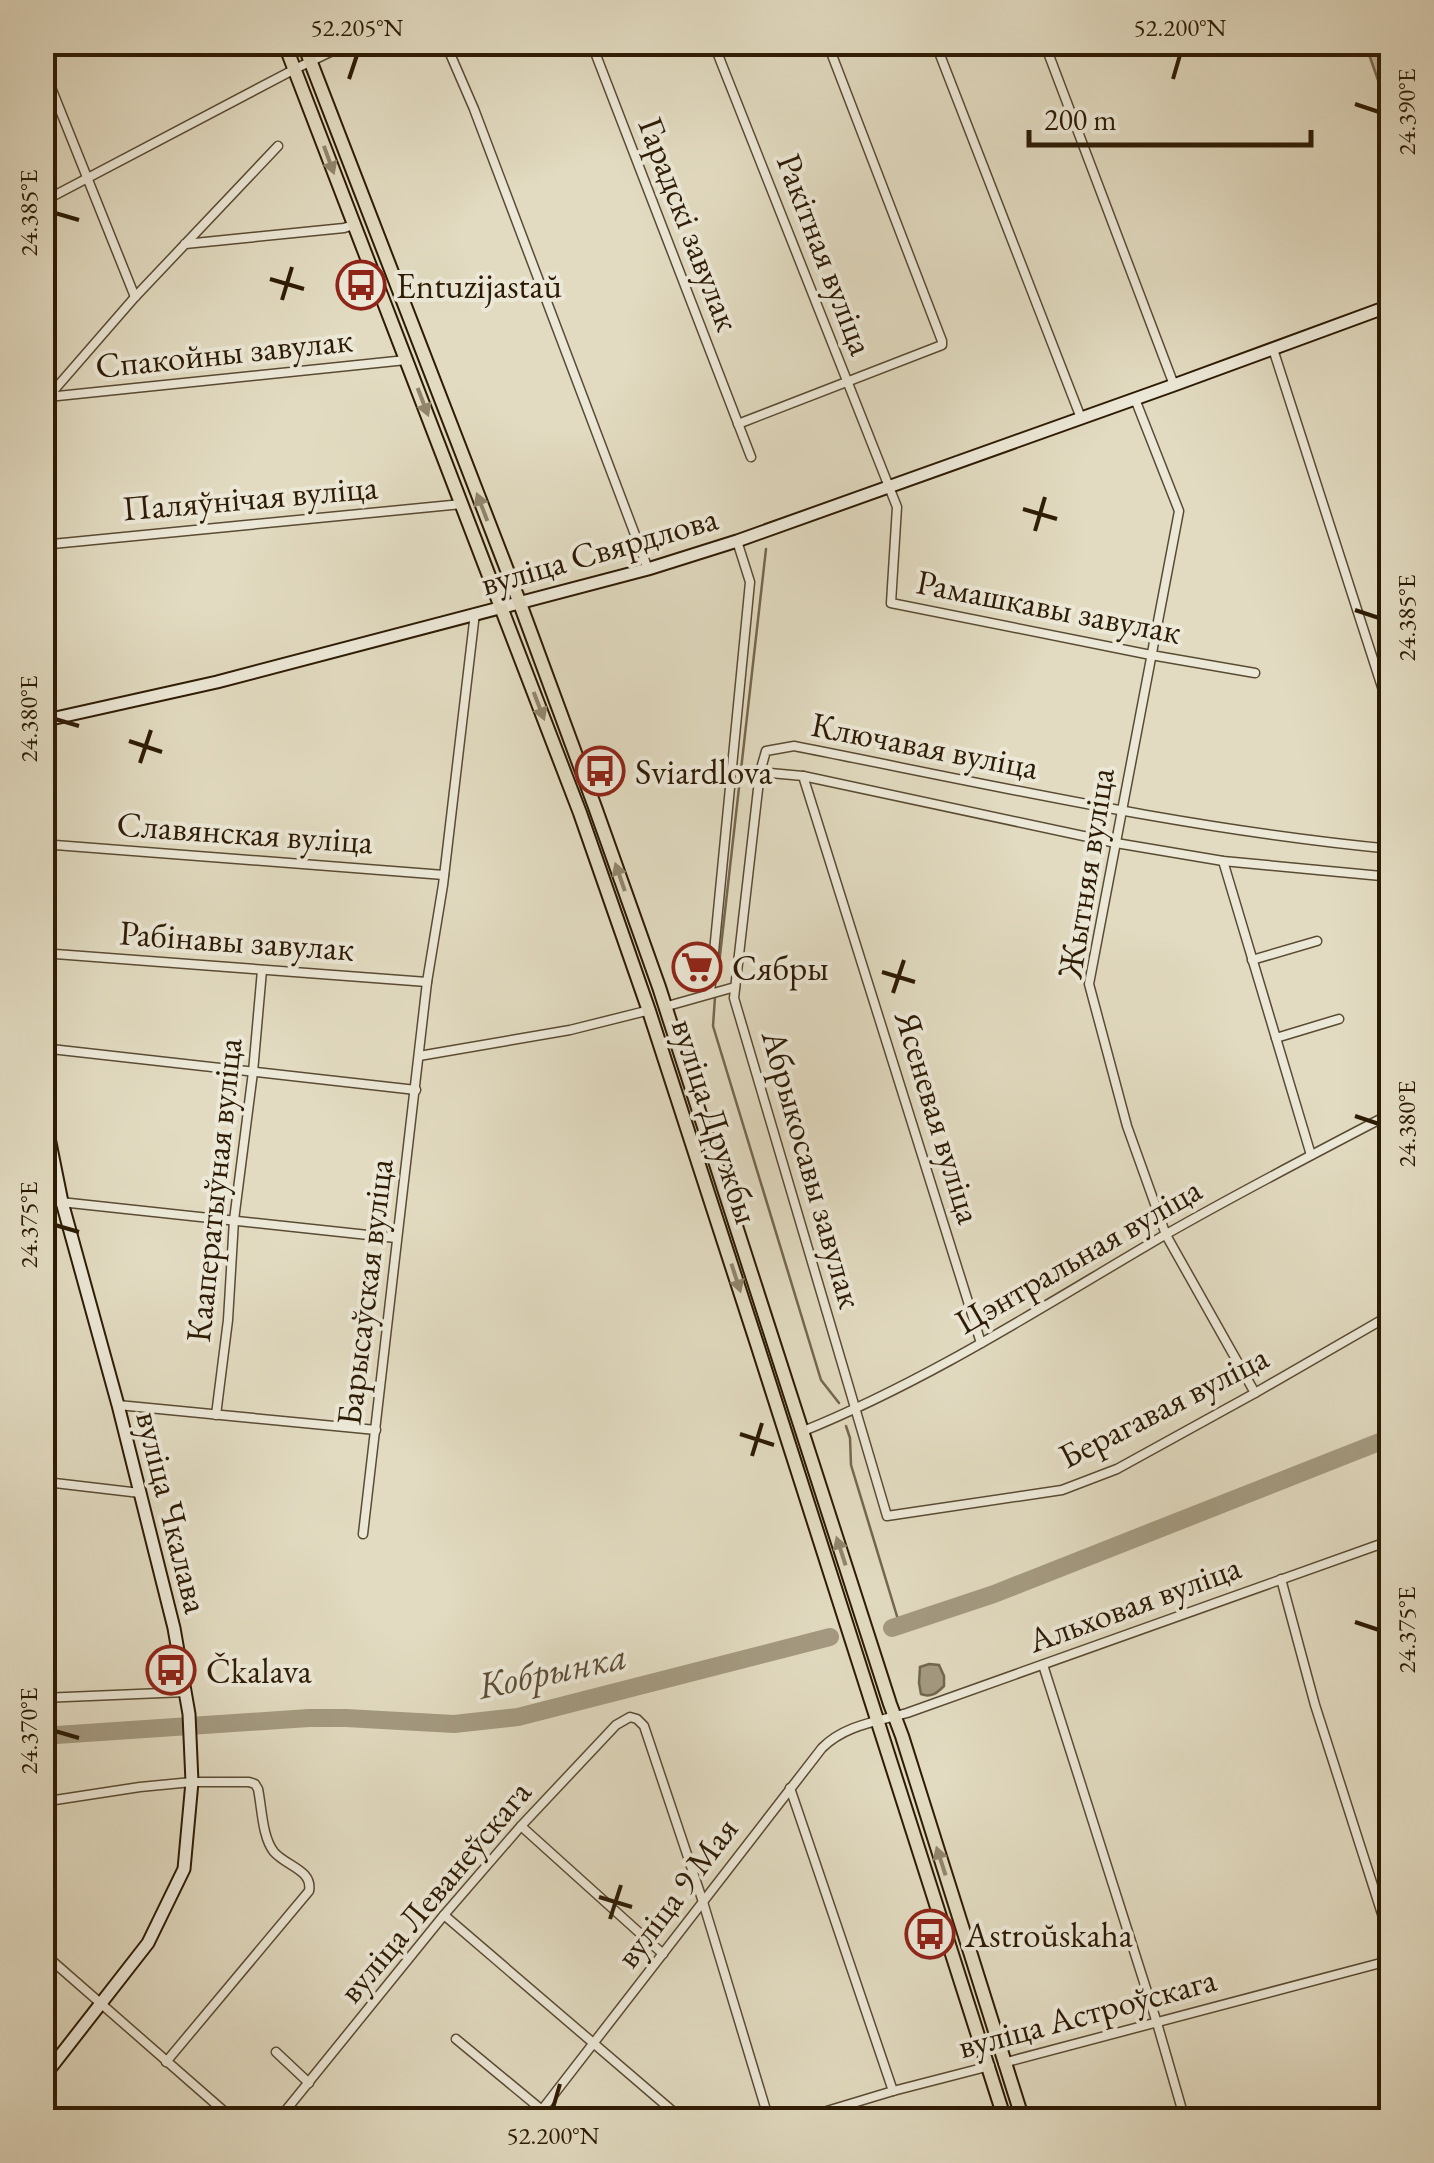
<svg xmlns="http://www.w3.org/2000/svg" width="1434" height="2163" viewBox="0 0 1434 2163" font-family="'EB Garamond',serif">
	<rect width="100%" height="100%" fill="#e2dbc1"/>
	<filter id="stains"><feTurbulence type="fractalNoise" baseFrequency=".002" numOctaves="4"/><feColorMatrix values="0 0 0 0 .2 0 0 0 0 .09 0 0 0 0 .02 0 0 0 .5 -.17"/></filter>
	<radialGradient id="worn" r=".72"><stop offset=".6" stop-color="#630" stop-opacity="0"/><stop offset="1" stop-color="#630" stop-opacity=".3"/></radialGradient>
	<polygon fill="#c3baa1" stroke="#786a52" stroke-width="2.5" points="1365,43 1391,43 1391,117"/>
	<path fill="#a49a81" stroke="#74674f" stroke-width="2.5" d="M929,1664l10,1 5,11v10c-7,7 -13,12 -23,8l-2,-11 1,-16z"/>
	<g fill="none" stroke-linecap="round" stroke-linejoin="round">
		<g stroke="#74674f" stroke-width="2.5">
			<polyline points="718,973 766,549"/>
			<polyline points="715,997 713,1026 821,1380 839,1403"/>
			<polyline points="846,1426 850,1438 851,1465 900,1626"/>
		</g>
		<g stroke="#a49a81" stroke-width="18">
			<polyline points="892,1628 994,1594 1392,1437"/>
			<polyline points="42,1736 309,1718 346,1718 454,1724 518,1717 830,1637"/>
		</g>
		<g stroke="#5a4b33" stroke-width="11">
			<g id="street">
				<polyline points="445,42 474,109 648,569"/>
				<polyline points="591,42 751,457"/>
				<polyline points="713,42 897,507 891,603 1151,655 1255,673"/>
				<polyline points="935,42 1081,418"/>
				<polyline points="1044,42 1174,385"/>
				<polyline points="42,65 135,297"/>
				<polyline points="42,202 295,69 351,42"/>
				<polyline points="185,244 344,228 353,225"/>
				<polyline points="1273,349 1392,718"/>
				<polyline points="48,397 406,360"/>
				<polyline points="1135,399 1179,511 1089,984 1127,1126 1166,1235 1255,1393"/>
				<polyline points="42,404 135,297 278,146"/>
				<polyline points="738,424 942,345 942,341 827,42"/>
				<polyline points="42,545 462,504"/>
				<polyline points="760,772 803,776 981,1343"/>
				<polyline points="803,776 1116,843 1223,861 1392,877"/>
				<polyline points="42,844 444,875"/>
				<path d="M1392,849c-202,-19 -400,-64 -598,-103l-28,5 -6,21 -26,226 153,518 175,-26 55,-21 138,-76 137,-79"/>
				<polyline points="1223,861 1311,1155"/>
				<polyline points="42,953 427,982"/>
				<polyline points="1252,960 1317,941"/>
				<polyline points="710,993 750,582 737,541"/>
				<polyline points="664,1007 735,987"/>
				<polyline points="1276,1038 1339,1019"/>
				<polyline points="42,1048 416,1090"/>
				<polyline points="419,1056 570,1030 650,1010"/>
				<polyline points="42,1200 396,1238"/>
				<polyline points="118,1405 376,1430"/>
				<polyline points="216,1415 228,1320 234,1220 253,1072 262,970"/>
				<path d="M801,1432c127,-51 244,-127 362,-196 75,-43 152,-83 229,-123"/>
				<polyline points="42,1481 46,1482 42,1504"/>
				<polyline points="46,1482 140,1493"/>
				<polyline points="363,1534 427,982 443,885 475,613"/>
				<polyline points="1281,1579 1315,1705 1392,1945"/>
				<polyline points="1043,1665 1157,2023 1185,2120"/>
				<polyline points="42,1698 186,1692"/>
				<polyline points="790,1788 893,2091"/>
				<path d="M42,1802l98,-15 52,-5h57l6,2 3,5c4,19 4,48 16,63 12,14 39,18 35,39l-143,171"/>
				<polyline points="521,1826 663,1954"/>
				<polyline points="444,1915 683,2120"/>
				<polyline points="42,1952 234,2120"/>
				<polyline points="456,2039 554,2120"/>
				<polyline points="276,2052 309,2083"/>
				<polyline points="1003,2063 1392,1960"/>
				<polyline points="278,2120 444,1915 521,1826 616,1725 630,1717 637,1719 644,1726 703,1902 769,2120"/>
				<path d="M534,2120l288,-372c23,-23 54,-26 85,-35l485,-173"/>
				<polyline points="797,2120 893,2091 990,2066"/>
			</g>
		</g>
		<g stroke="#2d1b04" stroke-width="15">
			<g id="secondary">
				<polyline points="42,721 217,682 648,569 737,541 1174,385 1392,305"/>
				<polyline points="42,1103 62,1202 118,1405 174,1628 189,1714 192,1782 184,1869 148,1943 42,2079"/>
			</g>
		</g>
		<g stroke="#2d1b04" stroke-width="16">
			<g id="primary">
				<polyline points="284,42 580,813 649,1011 757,1344 1005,2120"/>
				<polyline points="303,42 519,601 595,807 659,987 890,1704 902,1736 1023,2120"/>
			</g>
		</g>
		<use href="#street" stroke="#ece8d7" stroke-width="8"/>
		<use href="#secondary" stroke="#ece8d7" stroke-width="11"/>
		<use href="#primary" stroke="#e2dbc1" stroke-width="12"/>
	</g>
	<defs><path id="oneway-solid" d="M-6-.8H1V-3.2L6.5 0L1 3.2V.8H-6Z" transform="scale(2.5)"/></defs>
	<g fill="#91856c">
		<use href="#oneway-solid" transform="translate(329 160) rotate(70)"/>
		<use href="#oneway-solid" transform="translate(423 402) rotate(69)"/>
		<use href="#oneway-solid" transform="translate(482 507) rotate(-111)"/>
		<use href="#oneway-solid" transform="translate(539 706) rotate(69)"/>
		<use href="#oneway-solid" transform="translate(620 877) rotate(-109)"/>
		<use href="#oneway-solid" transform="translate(736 1278) rotate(72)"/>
		<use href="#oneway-solid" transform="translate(841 1551) rotate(-108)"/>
		<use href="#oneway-solid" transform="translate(941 1861) rotate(-108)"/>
	</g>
	<path fill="none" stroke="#2d1b04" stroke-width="4" d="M349,79l8,-24M1173,79l7,-24M1355,104l24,8M55,213l24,7M270,279l34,10M282,300l10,-33M1023,509l34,10M1035,531l10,-34M1355,610l24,8M55,719l24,7M129,741l33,11M140,763l11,-33M882,972l33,10M893,993l11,-33M1355,1116l24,8M55,1225l24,7M740,1434l34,11M752,1456l10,-33M1355,1622l24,8M55,1731l24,7M599,1897l33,10M610,1919l11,-34M553,2108l7,-24"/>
	<defs>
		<g id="bus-ring" transform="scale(2.5)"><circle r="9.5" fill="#ece8d7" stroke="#8f2418" stroke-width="1.5"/><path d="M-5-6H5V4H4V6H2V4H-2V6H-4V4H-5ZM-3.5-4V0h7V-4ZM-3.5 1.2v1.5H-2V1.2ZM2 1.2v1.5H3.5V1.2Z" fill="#8f2418"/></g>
		<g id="supermarket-ring" transform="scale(2.5)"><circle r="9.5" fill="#ece8d7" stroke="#8f2418" stroke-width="1.5"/><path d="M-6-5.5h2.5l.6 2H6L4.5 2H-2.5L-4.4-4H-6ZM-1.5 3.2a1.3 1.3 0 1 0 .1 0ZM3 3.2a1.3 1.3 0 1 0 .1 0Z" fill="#8f2418"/></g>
	</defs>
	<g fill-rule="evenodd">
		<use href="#bus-ring" x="361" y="285"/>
		<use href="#bus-ring" x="600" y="771"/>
		<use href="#supermarket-ring" x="697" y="967"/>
		<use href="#bus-ring" x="171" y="1670"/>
		<use href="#bus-ring" x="930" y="1934"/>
	</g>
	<g text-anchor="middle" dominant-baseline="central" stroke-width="8" stroke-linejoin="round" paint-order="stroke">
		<g font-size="35" fill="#2d1b04" stroke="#ece8d7">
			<text transform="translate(690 224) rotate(69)">Гарадскі завулак</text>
			<text transform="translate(826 254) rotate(69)">Ракітная вуліца</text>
			<text transform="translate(224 352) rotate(-6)">Спакойны завулак</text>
			<text transform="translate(250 497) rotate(-5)">Паляўнічая вуліца</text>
			<text transform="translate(599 550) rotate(-16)">вуліца Свярдлова</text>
			<text transform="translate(1049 606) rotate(11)">Рамашкавы завулак</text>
			<text transform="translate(925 745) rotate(11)">Ключавая вуліца</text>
			<text transform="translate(245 832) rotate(4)">Славянская вуліца</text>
			<text transform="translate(1085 873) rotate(-81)">Жытняя вуліца</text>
			<text transform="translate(237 940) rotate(4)">Рабінавы завулак</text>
			<text transform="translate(939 1117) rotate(73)">Ясеневая вуліца</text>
			<text transform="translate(716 1121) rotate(72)">вуліца Дружбы</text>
			<text transform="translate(813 1169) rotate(74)">Абрыкосавы завулак</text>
			<text transform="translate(213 1190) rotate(-84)">Кааператыўная вуліца</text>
			<text transform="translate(1078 1255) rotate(-30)">Цэнтральная вуліца</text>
			<text transform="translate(364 1292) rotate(-83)">Барысаўская вуліца</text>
			<text transform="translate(1163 1406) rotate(-27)">Берагавая вуліца</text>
			<text transform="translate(173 1512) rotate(76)">вуліца Чкалава</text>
			<text transform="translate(1134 1603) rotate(-20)">Альховая вуліца</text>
			<text transform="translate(434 1891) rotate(-50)">вуліца Леванеўскага</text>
			<text transform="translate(676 1892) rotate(-53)">вуліца 9 Мая</text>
			<text transform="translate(1087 2012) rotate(-15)">вуліца Астроўскага</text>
		</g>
		<g font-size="35" fill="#2d1b04" stroke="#ece8d7" text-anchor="start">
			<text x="396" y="285">Entuzijastaŭ</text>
			<text x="635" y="771">Sviardlova</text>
			<text x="732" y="967">Сябры</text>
			<text x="206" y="1670">Čkalava</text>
			<text x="965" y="1934">Astroŭskaha</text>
		</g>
		<g font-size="38" font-style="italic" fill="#5d4e36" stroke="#ece8d7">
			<text transform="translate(552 1670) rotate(-12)">Кобрынка</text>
		</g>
	</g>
	<rect width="1434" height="2163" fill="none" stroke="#e2dbc1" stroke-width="110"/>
	<path d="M1029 130v15h282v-15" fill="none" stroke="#2d1b04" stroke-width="5"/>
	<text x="1044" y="130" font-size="30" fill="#2d1b04" stroke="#ece8d7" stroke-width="8" paint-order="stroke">200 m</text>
	<rect x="55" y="55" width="1324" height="2053" fill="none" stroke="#2d1b04" stroke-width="4"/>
	<g font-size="25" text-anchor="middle" fill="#2d1b04">
		<text x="357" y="36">52.205°N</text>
		<text x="1180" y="36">52.200°N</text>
		<text transform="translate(1406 112) rotate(-90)" y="9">24.390°E</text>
		<text transform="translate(28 213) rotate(-90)" y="9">24.385°E</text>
		<text transform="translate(1406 618) rotate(-90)" y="9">24.385°E</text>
		<text transform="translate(28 719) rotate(-90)" y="9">24.380°E</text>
		<text transform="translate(1406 1124) rotate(-90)" y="9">24.380°E</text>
		<text transform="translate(28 1225) rotate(-90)" y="9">24.375°E</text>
		<text transform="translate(1406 1630) rotate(-90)" y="9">24.375°E</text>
		<text transform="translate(28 1731) rotate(-90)" y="9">24.370°E</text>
		<text x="553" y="2144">52.200°N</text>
	</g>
	<rect width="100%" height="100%" filter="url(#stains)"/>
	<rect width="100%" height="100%" fill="url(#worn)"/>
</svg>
